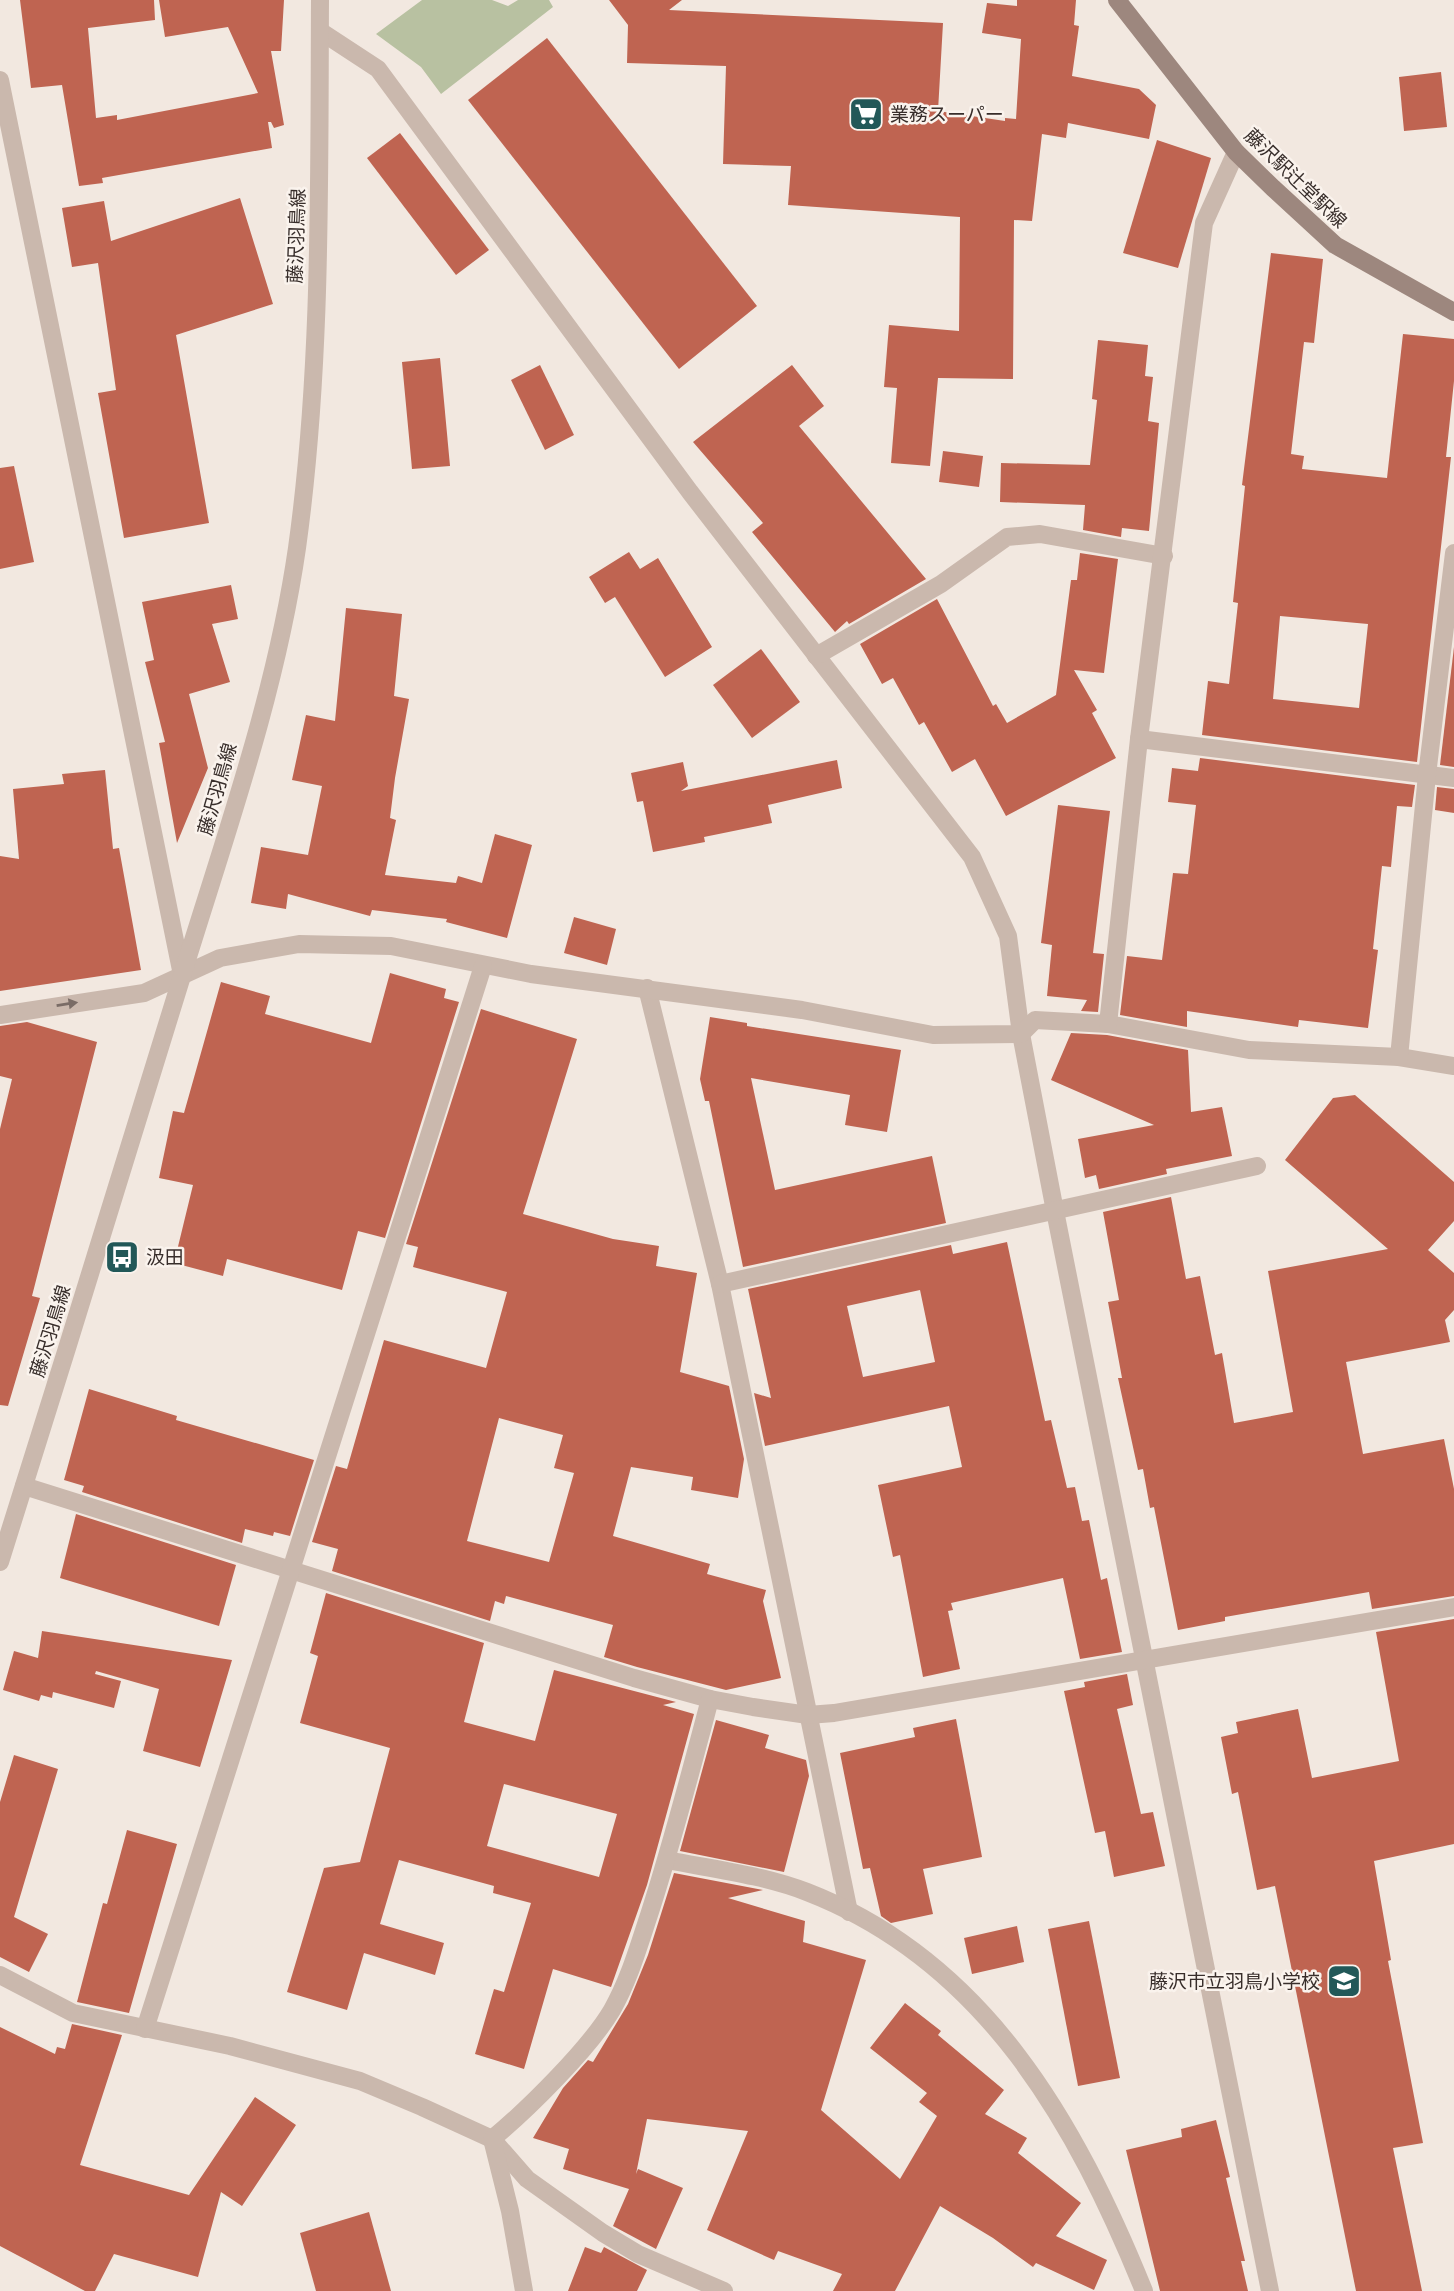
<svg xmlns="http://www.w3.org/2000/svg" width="1454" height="2291" viewBox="0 0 1454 2291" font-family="Mulish,'Noto Sans JP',sans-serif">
	<rect width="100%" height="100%" fill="#f2e8e0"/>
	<polygon fill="#b8c1a1" points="422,0 492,0 508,6 518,0 549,0 553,7 441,94 421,67 376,34"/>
	<g fill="#bf6451" fill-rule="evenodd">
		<polygon points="20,0 154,0 155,20 88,28 96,118 117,115 117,120 258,93 228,27 165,37 159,0 284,0 281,51 271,51 284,125 274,128 271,122 268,122 272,148 102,178 103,183 79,186 62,85 31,88"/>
		<polygon points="609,0 682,0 669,10 943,23 938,111 1005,121 1005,118 1016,119 1021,39 982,33 987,3 1017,6 1017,0 1076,0 1074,25 1079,26 1072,76 1139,89 1156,105 1149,139 1068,123 1066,138 1042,134 1032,221 1014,220 1013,379 938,378 930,466 891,463 897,388 884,387 889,325 959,331 960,217 788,205 791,166 723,164 726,66 627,63 628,25"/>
		<polygon points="547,38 757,306 679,369 468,100"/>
		<polygon points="1441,72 1447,127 1404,131 1399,77"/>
		<polygon points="400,133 489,250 456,275 367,158"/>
		<polygon points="1157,140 1211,158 1178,268 1123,253"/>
		<polygon points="240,198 273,304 176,335 209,523 124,538 98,393 116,390 98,263 72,267 62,208 104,201 111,241"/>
		<path d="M1271,253l52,6 -9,84 -10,-1 -13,112 13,2 -2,13 85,9 16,-144 51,5v42l-8,76h5l-34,305 -215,-27 6,-54 21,3 9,-81 -5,-1 12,-116 -3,-1zM1280,616l88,8 -9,84 -86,-9z"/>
		<polygon points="1098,340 1148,345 1145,376 1153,377 1148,421 1159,423 1149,531 1122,528 1121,537 1083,530 1085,505 1000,502 1001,463 1090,465 1097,400 1092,399"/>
		<polygon points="440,358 450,466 412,469 402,362"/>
		<polygon points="540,365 574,435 545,450 511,380"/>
		<polygon points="792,365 824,406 799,426 926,579 849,624 847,621 835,632 752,532 763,523 693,442"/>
		<polygon points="943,451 983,456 979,487 939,482"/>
		<polygon points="14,466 34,562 0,569 0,468"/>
		<polygon points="629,552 640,569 658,558 712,647 665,677 615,597 605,603 589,577"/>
		<polygon points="1080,553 1118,559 1104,673 1074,670 1097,710 1092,713 1116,758 1006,816 975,759 952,772 924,722 919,725 893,678 882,684 860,644 937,599 993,706 996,704 1007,723 1056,695 1071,580 1077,580"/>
		<polygon points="231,585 238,619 212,624 230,682 189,694 208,768 177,843 159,743 165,742 145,662 154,660 142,602"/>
		<polygon points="346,608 402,614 394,696 409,699 395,778 390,818 396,820 385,875 456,883 458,876 482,883 495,834 532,845 507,938 446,922 447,919 372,910 370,916 288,894 286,909 251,903 261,847 308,855 322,786 292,780 306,715 335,721"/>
		<polygon points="1454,647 1454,767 1440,765"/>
		<polygon points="761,649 800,702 752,738 713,685"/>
		<polygon points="1200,758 1415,785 1412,807 1397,806 1391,867 1382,866 1373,949 1378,950 1368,1028 1299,1020 1298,1027 1187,1011 1187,1027 1120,1015 1127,956 1162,960 1173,873 1188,874 1196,805 1168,802 1172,768 1198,771"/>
		<polygon points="837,760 842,788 768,805 772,823 704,837 705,842 653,852 643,801 637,802 631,773 683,762 688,786 681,791"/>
		<polygon points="105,770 113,849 119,848 141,970 0,991 0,856 19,859 13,789 64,784 62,774"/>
		<polygon points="1437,787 1454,789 1454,813 1435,810"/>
		<polygon points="1058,805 1110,811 1093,953 1104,954 1098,1012 1081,1011 1087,1000 1047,996 1052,945 1041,943"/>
		<polygon points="574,917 616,929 607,965 564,953"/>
		<polygon points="390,973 446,989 444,998 459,1002 385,1238 358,1231 342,1290 227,1259 223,1276 174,1263 193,1185 159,1178 173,1111 184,1113 221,982 270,996 265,1014 371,1043"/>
		<path d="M481,1009l96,30 -54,175 90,25 46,7 -3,20 41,7 -17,99 49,14 15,73 -6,39 -47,-8 2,-13 -62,-10 -18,69 97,28 -3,10 59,16 -3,11 18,77 -55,12 -89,-23 -33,-10 9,-32 -107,-29 -2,8 -9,-3 -5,20 -158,-50 6,-22 -26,-7 24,-76 11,3 37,-129 102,28 21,-76 -94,-25 5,-20 -12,-3zM499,1418l64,17 -9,33 20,5 -25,89 -82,-21z"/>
		<polygon points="710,1017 747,1023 747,1026 901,1050 887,1132 845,1125 850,1095 751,1078 775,1190 932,1156 946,1223 743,1267 709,1101 705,1101 700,1079"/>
		<polygon points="27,1022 97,1042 32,1296 40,1298 8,1406 0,1405 0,1129 12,1079 0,1076 0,1026"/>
		<polygon points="1071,1033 1107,1035 1188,1050 1191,1112 1222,1107 1232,1156 1166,1169 1167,1174 1099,1189 1096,1175 1085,1178 1078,1139 1154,1125 1051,1080"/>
		<polygon points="1355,1095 1454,1182 1454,1221 1428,1250 1454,1273 1454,1310 1445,1320 1450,1342 1346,1362 1363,1454 1444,1439 1454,1489 1454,1596 1372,1609 1369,1592 1225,1617 1225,1621 1178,1630 1154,1507 1150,1508 1143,1469 1138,1470 1118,1378 1122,1378 1108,1302 1119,1300 1103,1212 1171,1197 1186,1279 1200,1276 1215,1355 1222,1353 1234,1423 1293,1412 1268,1271 1388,1249 1285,1160 1333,1098"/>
		<path d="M1007,1242l38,179 6,-1 16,68 8,-1 7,34 7,-1 12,60 6,-2 15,74 -42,7 -17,-81 -112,25 2,7 -5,1 12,58 -37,8 -23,-122 -7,2 -15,-72 84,-18 -13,-61 -184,40 -11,-53 17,5 -23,-109 203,-44 2,9zM920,1290l15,72 -72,15 -16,-71z"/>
		<polygon points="89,1389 177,1416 176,1420 314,1460 290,1536 274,1532 273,1536 245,1529 242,1543 82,1492 84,1486 64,1480"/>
		<polygon points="76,1514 236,1565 219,1626 60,1578"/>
		<path d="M326,1593l158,50 -20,79 71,19 19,-71 122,32 -13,3 31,9 -47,171 -36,102 -58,-18 -29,100 -49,-15 19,-65 10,3 27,-89 -38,-10 1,-7 -95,-26 -19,64 64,19 -9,32 -71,-22 -17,57 -60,-18 37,-124 36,-6 30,-114 -90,-25 18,-67 -8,-3zM504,1784l113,30 -18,63 -112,-31z"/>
		<polygon points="1454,1619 1454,1844 1374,1861 1391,1960 1388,1961 1423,2143 1393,2148 1422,2291 1356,2291 1275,1886 1257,1890 1238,1792 1232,1794 1221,1737 1238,1733 1236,1722 1298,1709 1312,1778 1399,1761 1376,1632"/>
		<polygon points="42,1631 232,1660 200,1767 143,1751 159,1689 96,1671 95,1674 121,1681 114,1708 53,1692 52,1698 41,1695 39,1701 3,1690 14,1651 38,1658"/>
		<polygon points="1127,1674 1133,1705 1117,1709 1141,1814 1153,1812 1165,1866 1114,1877 1105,1831 1095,1833 1064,1691 1085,1687 1084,1682"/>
		<polygon points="956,1719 982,1857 923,1869 933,1914 891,1923 881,1916 870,1868 863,1869 840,1753 915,1737 913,1728"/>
		<polygon points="716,1720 769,1735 765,1748 806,1760 809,1776 784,1872 680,1851"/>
		<polygon points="14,1755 58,1769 14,1917 48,1934 29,1972 0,1957 0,1802"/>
		<polygon points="127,1830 177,1844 129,2013 77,2002 103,1903 107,1904"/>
		<polygon points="674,1873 763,1890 728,1898 805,1921 803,1942 866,1960 821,2110 900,2179 937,2116 919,2102 927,2093 870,2048 905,2003 941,2031 938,2035 1004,2090 985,2114 1027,2138 1018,2153 1081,2203 1056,2236 1107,2260 1094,2290 1036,2263 1033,2267 993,2238 940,2206 895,2291 833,2291 842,2274 778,2251 774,2260 707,2230 748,2131 647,2119 636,2174 638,2169 683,2188 656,2249 613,2226 629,2189 563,2169 569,2149 533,2138 563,2088 588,2060 593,2062 628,2004 648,1955"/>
		<polygon points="1089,1921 1120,2078 1078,2086 1048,1929"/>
		<polygon points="1017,1926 1024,1962 972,1974 964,1938"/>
		<polygon points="72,2024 122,2035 80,2165 189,2195 255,2097 296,2125 242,2206 221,2192 198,2277 114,2254 95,2291 85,2291 0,2246 0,2027 55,2054 57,2047 65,2049"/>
		<polygon points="1216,2120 1230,2177 1226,2178 1245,2261 1241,2261 1248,2291 1160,2291 1126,2150 1182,2137 1181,2129"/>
		<polygon points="369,2212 391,2291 316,2291 300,2233"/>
		<polygon points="585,2247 601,2253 604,2247 647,2270 637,2291 568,2291"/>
	</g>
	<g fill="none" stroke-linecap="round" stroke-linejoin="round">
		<g stroke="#cab8ad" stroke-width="18">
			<polyline points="320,31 378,69 690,492 972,857 1008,936 1021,1034 1055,1211 1270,2291"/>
			<polyline points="0,80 182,975"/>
			<polyline points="816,656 941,584 1007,537 1040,534 1164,556"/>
			<polyline points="1139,739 1454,778"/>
			<polyline points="647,988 720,1284 849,1912"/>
			<polyline points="0,1015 144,993 220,958 299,944 391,946 531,974 802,1010 933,1035 1021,1034 1035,1020 1108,1024 1249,1050 1399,1057 1454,1066"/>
			<polyline points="1108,1024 1139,739 1204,223 1236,152"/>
			<polyline points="1399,1057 1427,775 1454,553"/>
			<polyline points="720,1284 1257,1166"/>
			<polyline points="24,1486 634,1678 710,1699 753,1707 808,1715 834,1713 1454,1607"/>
			<path d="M667,1860c46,9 96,15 140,32 178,69 269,231 337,399"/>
			<polyline points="0,1975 73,2013 230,2046 360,2081 422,2107 492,2139 527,2179 603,2233 638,2254 724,2291"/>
			<polyline points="145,2029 483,966"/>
			<path d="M524,2291l-14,-80 -18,-72c35,-29 97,-90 120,-129 17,-30 26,-62 37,-95 23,-71 42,-144 61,-216"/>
		</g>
		<path stroke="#cab8ad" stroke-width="18" d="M0,1562c62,-195 121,-390 182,-586 43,-140 94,-282 115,-428 25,-180 22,-366 23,-548"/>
		<polyline stroke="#9d877e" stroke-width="18" points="1117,0 1236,152 1273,188 1335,245 1454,312"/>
	</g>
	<defs><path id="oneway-solid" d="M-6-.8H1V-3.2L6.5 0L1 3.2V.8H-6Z" transform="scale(1.75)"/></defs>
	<use fill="#7a6c66" href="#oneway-solid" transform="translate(67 1004) rotate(-9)"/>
	<defs>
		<g id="supermarket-square" transform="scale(1.75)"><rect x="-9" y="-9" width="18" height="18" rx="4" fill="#225858" stroke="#faf3ed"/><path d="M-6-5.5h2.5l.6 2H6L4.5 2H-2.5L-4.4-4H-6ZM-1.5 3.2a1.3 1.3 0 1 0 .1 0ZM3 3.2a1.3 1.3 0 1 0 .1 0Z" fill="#fff"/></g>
		<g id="bus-square" transform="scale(1.75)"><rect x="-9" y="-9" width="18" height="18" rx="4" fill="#225858" stroke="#faf3ed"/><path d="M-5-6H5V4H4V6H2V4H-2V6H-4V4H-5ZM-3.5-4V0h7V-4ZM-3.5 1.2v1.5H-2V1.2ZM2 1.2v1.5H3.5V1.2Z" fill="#fff"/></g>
		<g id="school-square" transform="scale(1.75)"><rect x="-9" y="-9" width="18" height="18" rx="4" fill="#225858" stroke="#faf3ed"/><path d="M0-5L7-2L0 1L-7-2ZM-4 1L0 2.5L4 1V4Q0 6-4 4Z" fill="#fff"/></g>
	</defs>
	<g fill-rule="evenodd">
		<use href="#supermarket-square" x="866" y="114"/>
		<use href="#bus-square" x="122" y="1257"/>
		<use href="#school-square" x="1344" y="1981"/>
	</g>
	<g text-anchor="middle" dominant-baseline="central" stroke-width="5" stroke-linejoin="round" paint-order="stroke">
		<g font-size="19" fill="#382e2b" stroke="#faf3ed" text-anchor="start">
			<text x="890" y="114">業務スーパー</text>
			<text x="146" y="1257">汲田</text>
			<text x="1320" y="1981" text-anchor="end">藤沢市立羽鳥小学校</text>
		</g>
		<g font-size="19" fill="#382e2b" stroke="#faf3ed">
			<text transform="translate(1296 178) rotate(44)">藤沢駅辻堂駅線</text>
			<text transform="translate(296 236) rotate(-88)">藤沢羽鳥線</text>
			<text transform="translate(217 789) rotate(-74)">藤沢羽鳥線</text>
			<text transform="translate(50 1331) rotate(-73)">藤沢羽鳥線</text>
		</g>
	</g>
</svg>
